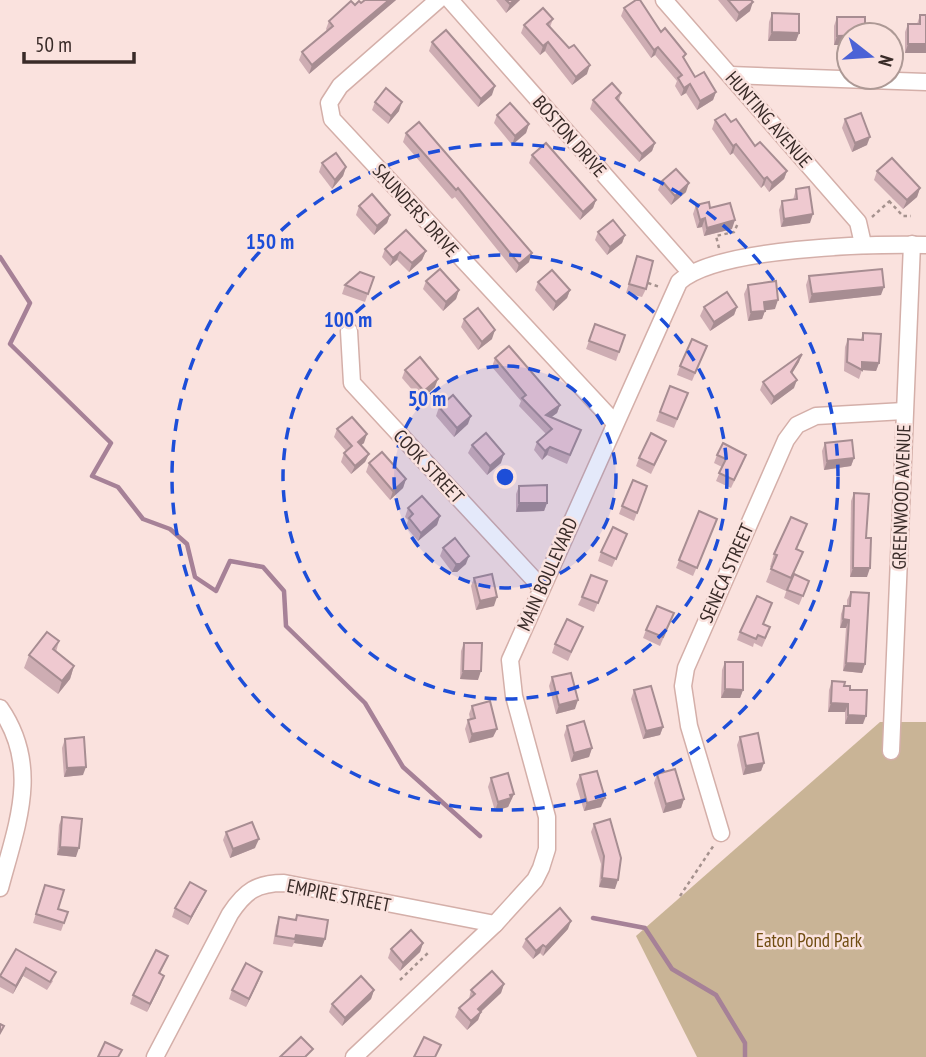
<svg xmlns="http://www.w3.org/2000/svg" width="926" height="1057" viewBox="0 0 926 1057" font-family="'PT Sans Narrow',sans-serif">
	<rect width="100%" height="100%" fill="#fae2de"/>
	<polygon fill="#c9b496" points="880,722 926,722 926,1057 697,1057 636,936"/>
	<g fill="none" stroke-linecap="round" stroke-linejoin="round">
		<g stroke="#a68197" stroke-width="4.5">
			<polyline points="0,257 30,303 10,344 111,443 92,476 118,487 143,519 170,529 187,544 195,577 216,591 230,561 263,567 284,591 286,626 365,703 403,767 480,836"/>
			<polyline points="593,918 645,928 672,969 716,995 745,1043 745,1057"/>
		</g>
		<g stroke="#d4afa9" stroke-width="19">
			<g id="minor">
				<polyline points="438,0 340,86 329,103 332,119 615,423"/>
				<polyline points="450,0 690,272"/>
				<polyline points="664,0 858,222 863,244"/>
				<polyline points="730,75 926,82"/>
				<polyline points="349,331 352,383 541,587"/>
				<path d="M0,708c41,59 17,116 0,180"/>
				<polyline points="891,751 912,244"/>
				<polyline points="721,833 689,726 683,686 686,668 786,440 797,425 816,416 904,411"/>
				<path d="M155,1057l75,-143c15,-23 27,-31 54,-31l211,41"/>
				<path d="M354,1057l141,-133 40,-44 6,-12 6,-19v-32l-33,-121 -4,-36 169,-378c39,-35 192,-38 247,-37"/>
			</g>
		</g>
		<g stroke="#a5928e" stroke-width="2.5" stroke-dasharray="3.5 3.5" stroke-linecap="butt">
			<polyline points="889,201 903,216 911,216"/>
			<polyline points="872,217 893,198"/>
			<polyline points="719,248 716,236 734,232 738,223"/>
			<polyline points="648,283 660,287"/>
			<polyline points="680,896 714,845"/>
			<polyline points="400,980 429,952"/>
		</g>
		<use href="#minor" stroke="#fff" stroke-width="16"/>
	</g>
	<g fill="#ceadb3">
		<polygon points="365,0 396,0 309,74 299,60 302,52 327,31 326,29 329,21 361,3"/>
		<polygon points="496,0 520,0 506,13"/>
		<polygon points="718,0 751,0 750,11 736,22"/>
		<polygon points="624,8 661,32 684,59 695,77 716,92 713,100 697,110 686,93 681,96 675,86 677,81 655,55 651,58 621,16"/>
		<polygon points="772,13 799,33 796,41 768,41 769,22"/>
		<polygon points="920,15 926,15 926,53 905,53 905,32 908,24 917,24"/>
		<polygon points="837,17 849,35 849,45 834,45 834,26"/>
		<polygon points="553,19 550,27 587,74 572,85 545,51 540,55 521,33 524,25"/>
		<polygon points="432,42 492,95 478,107 429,51"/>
		<polygon points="621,93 619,101 655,143 652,151 639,162 590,109 593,100"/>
		<polygon points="375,102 399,111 388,124 372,110"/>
		<polygon points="497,115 529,124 526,133 512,145 494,123"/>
		<polygon points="845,119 867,145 852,152 842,128"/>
		<polygon points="715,120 731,122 755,146 787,171 784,179 769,192 764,185 761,188 733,153 730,155 712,129"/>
		<polygon points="406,133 529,262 516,273 455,197 452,199 403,142"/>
		<polygon points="532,155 596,200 593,208 580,220 529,163"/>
		<polygon points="322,163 346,167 343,176 332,189 319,172"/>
		<polygon points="877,171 920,188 917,197 903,209 874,180"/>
		<polygon points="662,181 686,192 671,205 658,190"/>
		<polygon points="796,189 810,223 781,227 779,210 782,201 793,200"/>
		<polygon points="696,205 710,208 732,229 704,236 702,227 697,228 693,214"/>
		<polygon points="359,206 390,215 387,223 374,235 356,215"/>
		<polygon points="598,232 625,235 622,243 607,255 595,240"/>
		<polygon points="385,249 426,251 422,260 409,272 397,260 390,266 382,257"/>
		<polygon points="637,256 646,289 642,297 626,293"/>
		<polygon points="809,276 881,295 809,303 806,285"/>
		<polygon points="374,277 365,302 342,294 345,285"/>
		<polygon points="426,281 459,290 456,299 443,311 423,289"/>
		<polygon points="538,282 570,290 567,298 553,311 535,290"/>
		<polygon points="748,285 775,309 765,310 762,319 748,321 744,294"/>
		<polygon points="704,307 737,307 734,315 710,331 700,316"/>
		<polygon points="464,319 492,339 478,350 461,327"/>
		<polygon points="595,324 625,335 616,361 586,349"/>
		<polygon points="863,333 879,363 876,371 862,370 859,379 844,371 845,347 848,339 861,339"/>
		<polygon points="707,346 692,381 677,375 680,366"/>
		<polygon points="495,358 560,405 557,413 551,417 581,430 567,464 547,455 542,460 534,450 537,442 546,434 519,406 521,401 492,367"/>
		<polygon points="799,362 792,373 794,388 771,405 760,390 763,382"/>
		<polygon points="405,370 435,387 421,400 402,378"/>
		<polygon points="670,386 688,393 674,428 656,421"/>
		<polygon points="439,407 468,424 454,437 436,416"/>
		<polygon points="337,429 364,443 361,445 369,454 365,462 351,474 341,462 344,453 346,451 334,437"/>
		<polygon points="825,443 854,458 851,466 824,470 822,451"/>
		<polygon points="472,445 501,463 487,475 468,453"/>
		<polygon points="663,449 651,474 636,466 639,458"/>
		<polygon points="717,455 743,463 731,488 716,481 722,467 714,463"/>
		<polygon points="369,463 406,479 403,488 390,500 366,472"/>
		<polygon points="519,486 547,503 544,511 516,512 516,494"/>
		<polygon points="647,486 634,521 619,514 622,506"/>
		<polygon points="854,493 866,538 867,577 850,577 851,501"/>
		<polygon points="408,508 440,516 437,525 418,541 406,527 408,520 405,517"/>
		<polygon points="699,511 717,519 693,576 676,568"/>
		<polygon points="627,534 612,567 598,561 601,552"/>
		<polygon points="802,537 796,550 803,552 794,574 809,581 799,605 784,598 788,586 786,591 766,582 772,567 770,567 774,554"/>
		<polygon points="443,548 466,564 457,572 452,572 440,556"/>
		<polygon points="474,578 494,606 476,610 471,586"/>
		<polygon points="607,581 594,612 578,605 582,597"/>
		<polygon points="851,592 865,664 862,673 843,671 846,628 840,628 841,614 844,606 847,606 847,600"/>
		<polygon points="772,603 763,625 767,636 762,647 754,643 753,647 737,640 740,632"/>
		<polygon points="674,613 660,646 643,638 646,630"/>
		<polygon points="583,627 568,661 552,653 555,644"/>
		<polygon points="59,641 56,652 74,666 70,679 58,694 24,668 29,655"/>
		<polygon points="464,643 478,680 460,679 461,651"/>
		<polygon points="725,662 743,690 740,698 721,698 722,670"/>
		<polygon points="552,677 575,709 556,714 549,686"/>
		<polygon points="832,681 844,686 850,690 863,724 845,724 845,712 828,712 829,690"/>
		<polygon points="634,690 663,727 660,735 643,739 631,699"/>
		<polygon points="472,706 497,729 493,737 469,743 465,729 468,720 470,719 469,714"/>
		<polygon points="567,726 592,748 589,757 571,762 564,735"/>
		<polygon points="740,737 764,763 761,771 743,775 737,745"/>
		<polygon points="65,739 83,775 64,777 62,748"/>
		<polygon points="657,774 684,799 681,808 663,813 654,783"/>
		<polygon points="580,775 601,807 584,811 576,784"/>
		<polygon points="491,778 514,794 508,807 495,811 488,787"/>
		<polygon points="62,817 76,857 57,855 59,825"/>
		<polygon points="594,824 615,889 599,887 601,864 591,832"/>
		<polygon points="226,832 255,848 230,858 223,840"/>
		<polygon points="42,893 58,909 68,912 61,931 33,923"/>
		<polygon points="202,899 188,925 172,917 175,908"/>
		<polygon points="297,915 325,939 322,947 294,943 292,947 273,944 276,926 279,917 295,920"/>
		<polygon points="568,929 543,956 540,953 533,959 522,947 526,939"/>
		<polygon points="423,943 420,952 400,971 388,958 391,949"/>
		<polygon points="16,949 53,981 47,990 23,976 13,994 0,987 0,976"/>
		<polygon points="168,956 160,974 161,984 147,1012 130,1004 133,995"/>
		<polygon points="262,972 246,1007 229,999 232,990"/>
		<polygon points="504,984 501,993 481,1012 478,1020 467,1030 455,1017 459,1008 469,999 471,990"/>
		<polygon points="374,990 371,999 342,1026 329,1012 332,1004"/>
	</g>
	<g fill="#a78d92">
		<polygon points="389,0 396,0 309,74 312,65"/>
		<polygon points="514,0 520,0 506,13 510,4"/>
		<polygon points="753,2 750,11 736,22 739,13"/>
		<polygon points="772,32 799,33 796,41 768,41"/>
		<polygon points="837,36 849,36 849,45 834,45"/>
		<polygon points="548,42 545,51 540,55 543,46"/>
		<polygon points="908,44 926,44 926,53 905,53"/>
		<polygon points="658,47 655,55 651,58 654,50"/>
		<polygon points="590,65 587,74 572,85 576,77"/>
		<polygon points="690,84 686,93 681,96 684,88"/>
		<polygon points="495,86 492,95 478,107 481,99"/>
		<polygon points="716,92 713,100 697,110 700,101"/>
		<polygon points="402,102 399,111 388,124 391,116"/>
		<polygon points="529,124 526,133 512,145 515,136"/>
		<polygon points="870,137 867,145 852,152 855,143"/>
		<polygon points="655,143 652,151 639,162 642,154"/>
		<polygon points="736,144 733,153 730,155 733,146"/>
		<polygon points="346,167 343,176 332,189 335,180"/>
		<polygon points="787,171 784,179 769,192 772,183"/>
		<polygon points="767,177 764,185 761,188 764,179"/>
		<polygon points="689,183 686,192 671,205 675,196"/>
		<polygon points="920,188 917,197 903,209 907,200"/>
		<polygon points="596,200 593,208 580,220 583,212"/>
		<polygon points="813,214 810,223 781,227 784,219"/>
		<polygon points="390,215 387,223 374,235 377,226"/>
		<polygon points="705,218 702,227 697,228 700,220"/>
		<polygon points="735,220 732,229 704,236 707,228"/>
		<polygon points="625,235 622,243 607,255 610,247"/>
		<polygon points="426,251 422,260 409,272 412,263"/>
		<polygon points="400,252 397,260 390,266 393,258"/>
		<polygon points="532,253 529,262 516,273 519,264"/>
		<polygon points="884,287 881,295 809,303 812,294"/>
		<polygon points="459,290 456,299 443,311 446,302"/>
		<polygon points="570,290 567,298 553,311 556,302"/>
		<polygon points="778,300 775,309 761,311 764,302"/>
		<polygon points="737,307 734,315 710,331 714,322"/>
		<polygon points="765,311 762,319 748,321 751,312"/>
		<polygon points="495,330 492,339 478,350 482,342"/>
		<polygon points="802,354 799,362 788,380 791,372"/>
		<polygon points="862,362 879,363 876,371 862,370"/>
		<polygon points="438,379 435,387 421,400 424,391"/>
		<polygon points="797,380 794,388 771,405 774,397"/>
		<polygon points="560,405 557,413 545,422 546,415"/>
		<polygon points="471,416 468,424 454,437 457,428"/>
		<polygon points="367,434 364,443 355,450 358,442"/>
		<polygon points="550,447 547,455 542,460 545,451"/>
		<polygon points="369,454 365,462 351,474 355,466"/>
		<polygon points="504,454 501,463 487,475 490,466"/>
		<polygon points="854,458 851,466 824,470 827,461"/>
		<polygon points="406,479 403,488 390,500 393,491"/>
		<polygon points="519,503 547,503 544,511 516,512"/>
		<polygon points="440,516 437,525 418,541 421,533"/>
		<polygon points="469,556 466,564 457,572 452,572 456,564"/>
		<polygon points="853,568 870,568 867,577 850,577"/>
		<polygon points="497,597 494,606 476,610 480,601"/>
		<polygon points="843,619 849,620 846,628 840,628"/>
		<polygon points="846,663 865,664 862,673 843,671"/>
		<polygon points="74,666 70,679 58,694 62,681"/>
		<polygon points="463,671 481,671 478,680 460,679"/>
		<polygon points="725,689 743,690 740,698 721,698"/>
		<polygon points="578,700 575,709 556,714 559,705"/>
		<polygon points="831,703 848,704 845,712 828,712"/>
		<polygon points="848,715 866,716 863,724 845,724"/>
		<polygon points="663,727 660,735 643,739 646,731"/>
		<polygon points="497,729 493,737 469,743 472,734"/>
		<polygon points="592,748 589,757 571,762 574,753"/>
		<polygon points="764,763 761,771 743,775 746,766"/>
		<polygon points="86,767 83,775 64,777 67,768"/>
		<polygon points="514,794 508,807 495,811 498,802"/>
		<polygon points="605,798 601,807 584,811 587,803"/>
		<polygon points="684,799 681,808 663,813 666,804"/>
		<polygon points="259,839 255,848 230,858 233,849"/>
		<polygon points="60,847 79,848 76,857 57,855"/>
		<polygon points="602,878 618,880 615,889 599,887"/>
		<polygon points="206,891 202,899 188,925 191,917"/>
		<polygon points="571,921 568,929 543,956 546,947"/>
		<polygon points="296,935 325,939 322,947 294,943"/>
		<polygon points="423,943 420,952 400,971 403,963"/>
		<polygon points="543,945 540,953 533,959 536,951"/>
		<polygon points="26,968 23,976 13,994 16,986"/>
		<polygon points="262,972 259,980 246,1007 249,999"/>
		<polygon points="164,976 161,984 147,1012 150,1004"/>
		<polygon points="504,984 501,993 475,1017 478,1009"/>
		<polygon points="374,990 371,999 342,1026 345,1018"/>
		<polygon points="481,1012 478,1020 467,1030 471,1021"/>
	</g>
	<g fill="#efc9d0" stroke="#a78d92" stroke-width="2">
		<polygon points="365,0 389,0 312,65 302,52 333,26 329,21 351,1 355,5 359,1 361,3"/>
		<polygon points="506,0 514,0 510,4"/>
		<polygon points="636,0 640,0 661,32 665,28 686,54 683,57 695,77 704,72 716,92 700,101 690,84 684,88 678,78 682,75 658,47 654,50 624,8"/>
		<polygon points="728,0 751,0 753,2 739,13"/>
		<polygon points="543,8 553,19 547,24 569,48 574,45 590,65 576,77 548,42 543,46 524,25"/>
		<polygon points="772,13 799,14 799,33 772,32"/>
		<polygon points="920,15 926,15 926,44 908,44 908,24 920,24"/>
		<polygon points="837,17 865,17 865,35 837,36"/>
		<polygon points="446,30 495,86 481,99 432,42"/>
		<polygon points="612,83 621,93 616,98 655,143 642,154 593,100"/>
		<polygon points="386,88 402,102 391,116 375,102"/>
		<polygon points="510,103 529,124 515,136 497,115"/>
		<polygon points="861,113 870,137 855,143 845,119"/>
		<polygon points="725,114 731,122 736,119 755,146 760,142 787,171 772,183 767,177 764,179 736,144 733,146 715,120"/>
		<polygon points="419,122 532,253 519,264 458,188 456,190 406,133"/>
		<polygon points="546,143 596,200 583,212 532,155"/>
		<polygon points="336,153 346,167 335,180 322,163"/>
		<polygon points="892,158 920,188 907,200 877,171"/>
		<polygon points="676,169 689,183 675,196 662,181"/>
		<polygon points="809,187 813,214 784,219 782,201 797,199 796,189"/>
		<polygon points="372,194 390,215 377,226 359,206"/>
		<polygon points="709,202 710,208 730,203 735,220 707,228 705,218 700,220 696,205"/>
		<polygon points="613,220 625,235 610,247 598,232"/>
		<polygon points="406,230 426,251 412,263 400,252 393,258 385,249"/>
		<polygon points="637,256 653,261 646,289 629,284"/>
		<polygon points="440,269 459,290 446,302 426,281"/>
		<polygon points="882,269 884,287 812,294 809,276"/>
		<polygon points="552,270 570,290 556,302 538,282"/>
		<polygon points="360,272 374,277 368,294 345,285"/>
		<polygon points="776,281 778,300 764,302 765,311 751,312 748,285"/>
		<polygon points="727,292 737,307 714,322 704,307"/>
		<polygon points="478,308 495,330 482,342 464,319"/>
		<polygon points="595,324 625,335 619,352 589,341"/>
		<polygon points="863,333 881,334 879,363 862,362 862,370 847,362 848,339 863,340"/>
		<polygon points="692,339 707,346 695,373 680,366"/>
		<polygon points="509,346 560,405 546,415 581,430 570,455 550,447 545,451 537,442 552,429 522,398 526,395 495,358"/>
		<polygon points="802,354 791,372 797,380 774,397 763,382"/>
		<polygon points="420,357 438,379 424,391 405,370"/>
		<polygon points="670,386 688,393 677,419 660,412"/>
		<polygon points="453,395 471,416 457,428 439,407"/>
		<polygon points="352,417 367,434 358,442 369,454 355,466 344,453 352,446 337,429"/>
		<polygon points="486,433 504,454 490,466 472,445"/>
		<polygon points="651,433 666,441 654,465 639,458"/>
		<polygon points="852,440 854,458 827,461 825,443"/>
		<polygon points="723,443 746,455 734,480 719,473 726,459 717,455"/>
		<polygon points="382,452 406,479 393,491 369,463"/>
		<polygon points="633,480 647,486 637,513 622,506"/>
		<polygon points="547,485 547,503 519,503 519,486"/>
		<polygon points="854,493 869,494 866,538 871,538 870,568 853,568"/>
		<polygon points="422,496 440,516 421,533 409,518 413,514 408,508"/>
		<polygon points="699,511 717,519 697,568 679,560"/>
		<polygon points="791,517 807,524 796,549 803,552 791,578 771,569 777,555 774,554"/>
		<polygon points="613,527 627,534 616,559 601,552"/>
		<polygon points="455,538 469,556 460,564 456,564 443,548"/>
		<polygon points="492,574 497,597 480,601 474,578"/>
		<polygon points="794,574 809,581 803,596 787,590"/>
		<polygon points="591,575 607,581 598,603 582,597"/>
		<polygon points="851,592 869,593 865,664 846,663 849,620 843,619 844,606 850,606"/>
		<polygon points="757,596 772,603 763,624 770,627 765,638 758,635 756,639 740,632"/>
		<polygon points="657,606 674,613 663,637 646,630"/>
		<polygon points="567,619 583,627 571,652 555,644"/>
		<polygon points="47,632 59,641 53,649 74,666 62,681 29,655"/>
		<polygon points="464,643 482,643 481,671 463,671"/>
		<polygon points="725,662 743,662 743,690 725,689"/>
		<polygon points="571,673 578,700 559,705 552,677"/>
		<polygon points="832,681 845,682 844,686 850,686 850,690 867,690 866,716 848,715 848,704 831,703"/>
		<polygon points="651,686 663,727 646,731 634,690"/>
		<polygon points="490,701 497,729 472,734 468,720 475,718 472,706"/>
		<polygon points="584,721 592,748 574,753 567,726"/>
		<polygon points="758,733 764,763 746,766 740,737"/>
		<polygon points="84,737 86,767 67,768 65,739"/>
		<polygon points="675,769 684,799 666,804 657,774"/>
		<polygon points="597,771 605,798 587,803 580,775"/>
		<polygon points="508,773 514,794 510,795 511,798 498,802 491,778"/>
		<polygon points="62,817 82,819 79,848 60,847"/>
		<polygon points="610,819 621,858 618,880 602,878 604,856 594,824"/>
		<polygon points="252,822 259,839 233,849 226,832"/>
		<polygon points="190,882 206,891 191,917 175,908"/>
		<polygon points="45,885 64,890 58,909 68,912 64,923 36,914"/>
		<polygon points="560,908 571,921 546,947 543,945 536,951 526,939"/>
		<polygon points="297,915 328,920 325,939 296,935 295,939 276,936 279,917 296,920"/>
		<polygon points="411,930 423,943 403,963 391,949"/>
		<polygon points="16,949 56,972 50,982 26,968 16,986 0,976"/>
		<polygon points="156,950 168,956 159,973 164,976 150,1004 133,995"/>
		<polygon points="246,963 262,972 249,999 232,990"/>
		<polygon points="492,971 504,984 478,1009 481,1012 471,1021 459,1008 475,994 471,990"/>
		<polygon points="361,976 374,990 345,1018 332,1004"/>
		<polygon points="0,1024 4,1026 0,1033"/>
		<polygon points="301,1037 313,1049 305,1057 280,1057"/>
		<polygon points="424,1037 441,1045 435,1057 414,1057"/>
		<polygon points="105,1042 122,1050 118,1057 98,1057"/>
	</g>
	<circle cx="505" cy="477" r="111" fill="#1d4ed8" fill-opacity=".12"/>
	<g fill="none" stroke="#1d4ed8" stroke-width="3.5" stroke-dasharray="12 9">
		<circle cx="505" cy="477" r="111"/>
		<circle cx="505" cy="477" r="222"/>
		<circle cx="505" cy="477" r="333"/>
	</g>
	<g text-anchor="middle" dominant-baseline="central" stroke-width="5" stroke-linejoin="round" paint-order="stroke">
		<g font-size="19" fill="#392b28" stroke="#fae2de">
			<text transform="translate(769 119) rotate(49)">HUNTING AVENUE</text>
			<text transform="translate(570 136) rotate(49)">BOSTON DRIVE</text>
			<text transform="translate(416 210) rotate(48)">SAUNDERS DRIVE</text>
			<text transform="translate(429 466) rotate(47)">COOK STREET</text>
			<text transform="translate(901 497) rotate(-88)">GREENWOOD AVENUE</text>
			<text transform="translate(726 573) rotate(-66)">SENECA STREET</text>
			<text transform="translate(547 574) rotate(-66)">MAIN BOULEVARD</text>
			<text transform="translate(339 895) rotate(11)">EMPIRE STREET</text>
		</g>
		<g font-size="19" fill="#704d12" stroke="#fae2de">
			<text x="809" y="940">Eaton Pond Park</text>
		</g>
	</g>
	<circle cx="505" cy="477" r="10" fill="#1d4ed8" stroke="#fae2de" stroke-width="3.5"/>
	<g font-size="21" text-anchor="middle" font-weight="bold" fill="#1d4ed8" stroke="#fae2de" stroke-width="5" stroke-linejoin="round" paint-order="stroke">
		<text x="270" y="249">150 m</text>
		<text x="348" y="327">100 m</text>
		<text x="427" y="406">50 m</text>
	</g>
	<g transform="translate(870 56) rotate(107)"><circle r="33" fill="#fae2de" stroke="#ad9995" stroke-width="2"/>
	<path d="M0-5L12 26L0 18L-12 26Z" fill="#4b62d6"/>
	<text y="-10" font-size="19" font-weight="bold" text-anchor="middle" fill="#392b28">N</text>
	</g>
	<path d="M24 52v10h110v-10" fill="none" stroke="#392b28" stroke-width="3.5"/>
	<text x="35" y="52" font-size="21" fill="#392b28" stroke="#fae2de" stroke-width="5" paint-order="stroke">50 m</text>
</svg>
